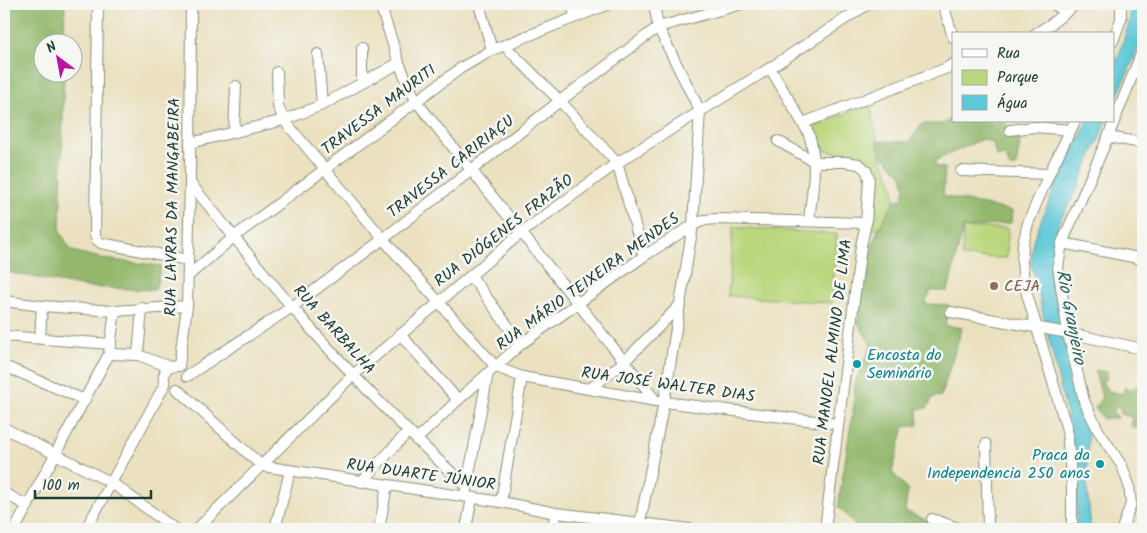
<svg xmlns="http://www.w3.org/2000/svg" width="1147" height="533" viewBox="0 0 1147 533" font-family="Kalam,sans-serif">
	<rect width="100%" height="100%" fill="#f6f6f2"/>
	<filter id="ink" filterUnits="userSpaceOnUse"><feTurbulence type="fractalNoise" baseFrequency=".02" numOctaves="2"/><feDisplacementMap in="SourceGraphic" scale="10" xChannelSelector="R" yChannelSelector="G"/><feConvolveMatrix kernelMatrix="1 2 1 2 8 2 1 2 1" color-interpolation-filters="sRGB"/></filter>
	<filter id="wash" filterUnits="userSpaceOnUse"><feTurbulence type="fractalNoise" baseFrequency=".0096" numOctaves="4" result="noise"/><feDisplacementMap in="SourceGraphic" scale="20" xChannelSelector="R" yChannelSelector="G"/><feGaussianBlur stdDeviation="1.12" result="paint"/><feColorMatrix in="noise" values="0 0 0 0 0 0 0 0 0 0 0 0 0 0 0 0 0 1.4 0 .05"/><feComposite in="paint" operator="in"/></filter>
	<g filter="url(#wash)">
		<rect width="100%" height="100%" fill="#ebe1c0"/>
		<g fill="#bad77d" stroke="#6c8a58">
			<polygon points="870,103 880,153 894,187 895,206 879,227 869,232 874,177 866,161 851,154 821,150 813,127"/>
			<polygon points="733,227 837,234 832,303 728,296"/>
			<polygon points="963,228 1008,228 1007,258 962,257"/>
		</g>
		<g fill="#93b86c" stroke="#597a50">
			<polygon points="4,4 65,4 64,42 42,42 42,72 64,73 60,232 72,251 104,259 161,266 155,290 85,287 6,272 4,278"/>
			<polygon points="953,117 953,121 990,121 990,123 1002,121 1021,136 1016,167 1010,167 1005,156 996,156 993,143 982,139 934,161 937,167 945,168 943,196 1012,211 1011,223 963,228 948,291 931,291 924,304 949,305 945,325 962,328 941,396 933,397 927,408 917,409 918,425 904,427 892,472 908,490 905,511 947,529 856,529 854,523 838,507 854,404 855,383 871,345 858,323 862,293 876,234 894,200 902,199 905,188 902,175 880,153 877,141 909,142 922,124 943,124"/>
			<polygon points="1096,370 1107,372 1106,379 1102,382 1109,391 1123,394 1124,388 1133,389 1137,385 1143,384 1143,430 1131,426 1132,417 1120,414 1121,409 1117,407 1113,411 1118,418 1103,419 1095,408 1102,397 1095,372"/>
		</g>
		<g fill="#5dc8d7" stroke="#3e8286">
			<polygon points="1129,4 1143,4 1143,37 1113,107 1113,67 1120,52 1130,19"/>
			<polygon points="1088,121 1107,121 1075,193 1059,222 1053,244 1051,264 1070,365 1082,407 1088,437 1087,484 1091,529 1076,529 1077,487 1075,451 1031,262 1033,240 1055,187"/>
		</g>
	</g>
	<g filter="url(#ink)">
		<g fill="none" stroke-linecap="round" stroke-linejoin="round">
			<g stroke="#858f7a" stroke-width="12">
				<g id="minor">
					<polyline points="98,4 95,235 97,240 101,243 188,260"/>
					<polyline points="380,4 399,63 416,101 656,401"/>
					<polyline points="479,4 492,50"/>
					<polyline points="572,4 575,16"/>
					<polyline points="943,4 953,37"/>
					<polyline points="1053,4 1065,11"/>
					<polyline points="1035,34 1051,24 1076,4"/>
					<polyline points="1113,41 1121,19 1121,4"/>
					<polyline points="505,46 560,101 617,163 644,256"/>
					<polyline points="318,54 322,105"/>
					<path d="M770,68l38,64c11,29 4,59 1,88"/>
					<polyline points="277,72 278,106 284,120 383,239 496,367 522,377 656,401 838,424"/>
					<polyline points="362,83 362,48"/>
					<polyline points="803,123 947,68 953,64"/>
					<polyline points="1010,130 1034,127 1071,130"/>
					<polyline points="234,133 236,86"/>
					<polyline points="1108,137 1143,143"/>
					<polyline points="778,141 815,162 846,162 859,164 866,170 869,178 866,223 861,246 825,529"/>
					<polyline points="190,143 284,120 322,105 399,63"/>
					<polyline points="961,171 1049,174"/>
					<path d="M190,183c34,41 67,83 102,124 54,63 113,123 175,180"/>
					<polyline points="1062,243 1143,259"/>
					<polyline points="188,276 235,236 461,68 492,50 609,4"/>
					<polyline points="471,276 521,344"/>
					<polyline points="4,301 42,306 115,311 187,306"/>
					<polyline points="951,312 1068,333 1143,349"/>
					<polyline points="400,334 458,400"/>
					<polyline points="4,336 111,344"/>
					<polyline points="40,338 42,306"/>
					<polyline points="109,354 138,355 170,367"/>
					<polyline points="138,355 142,308"/>
					<polyline points="4,366 85,400"/>
					<polyline points="179,366 187,306 190,183 191,4"/>
					<polyline points="187,376 292,307 383,239 560,101 658,27 742,4"/>
					<polyline points="177,389 262,466 501,502 556,513 690,529"/>
					<polyline points="590,389 625,361 681,304"/>
					<polyline points="4,428 112,483 175,529"/>
					<polyline points="416,440 458,400 521,344 644,256 693,225 705,220 716,219 866,223"/>
					<polyline points="986,444 988,529"/>
					<polyline points="361,482 408,432"/>
					<polyline points="466,490 488,373"/>
					<polyline points="4,493 28,506"/>
					<polyline points="501,502 522,377"/>
					<polyline points="932,519 961,529"/>
					<polyline points="639,528 664,402 693,225 700,111 658,27 654,4"/>
					<polyline points="15,529 109,354 115,311"/>
					<path d="M86,529l79,-145c-4,-11 2,-19 14,-18"/>
					<polyline points="197,529 353,375 521,233 617,163 770,68 868,4"/>
					<polyline points="275,529 290,471"/>
					<polyline points="379,529 387,486"/>
					<polyline points="466,529 472,498"/>
					<polyline points="552,529 556,513"/>
					<polyline points="1072,529 1072,487 1067,430 1024,284 1022,261 1023,244 1028,223 1049,174 1075,121"/>
					<polyline points="1122,529 1131,504 1129,485 1122,466 1098,430 1084,401 1068,333 1058,267 1062,243 1108,137 1143,49"/>
				</g>
			</g>
			<use href="#minor" stroke="#fff" stroke-width="10"/>
		</g>
	</g>
	<circle fill="#8d6e63" stroke="#f6f6f2" stroke-width="2" cx="994" cy="286" r="5"/>
	<g fill="#0f9aa8" stroke="#f6f6f2" stroke-width="2">
		<circle cx="857" cy="364" r="5"/>
		<circle cx="1100" cy="464" r="5"/>
	</g>
	<g text-anchor="middle" dominant-baseline="central" stroke-width="5" stroke-linejoin="round" paint-order="stroke">
		<g font-size="16" fill="#1f3d34" stroke="#f6f6f2">
			<text transform="translate(379 110) rotate(-37)">TRAVESSA MAURITI</text>
			<text transform="translate(451 167) rotate(-38)">TRAVESSA CARIRIAÇU</text>
			<text transform="translate(173 207) rotate(-89)">RUA LAVRAS DA MANGABEIRA</text>
			<text transform="translate(504 231) rotate(-38)">RUA DIÓGENES FRAZÃO</text>
			<text transform="translate(588 282) rotate(-36)">RUA MÁRIO TEIXEIRA MENDES</text>
			<text transform="translate(334 330) rotate(48)">RUA BARBALHA</text>
			<text transform="translate(833 352) rotate(-83)">RUA MANOEL ALMINO DE LIMA</text>
			<text transform="translate(668 385) rotate(8)">RUA JOSÉ WALTER DIAS</text>
			<text transform="translate(421 475) rotate(8)">RUA DUARTE JÚNIOR</text>
		</g>
		<g font-size="16" fill="#785e54" stroke="#f6f6f2" text-anchor="start">
			<text x="1004" y="286">CEJA</text>
		</g>
		<g font-size="16" fill="#0d838f" stroke="#f6f6f2" text-anchor="start">
			<text x="867" y="355">Encosta do<tspan x="867" dy="18">Seminário</tspan></text>
			<text x="1090" y="455" text-anchor="end">Praca da<tspan x="1090" dy="18">Independencia 250 anos</tspan></text>
		</g>
		<g font-size="18" font-style="italic" fill="#2e605d" stroke="#f6f6f2">
			<text transform="translate(1070 317) rotate(79)">Rio Granjeiro</text>
		</g>
	</g>
	<rect width="1147" height="533" fill="none" stroke="#f6f6f2" stroke-width="20"/>
	<rect x="952" y="32" width="162" height="90" fill="#f6f6f2" stroke="#a0aca6"/>
	<rect x="962" y="49" width="25" height="8" fill="#ffffff" stroke="#a0aca6"/>
	<text x="997" y="58" font-size="15" fill="#1f3d34">Rua</text>
	<rect x="962" y="70" width="25" height="15" fill="#bad77d" stroke="#a0aca6"/>
	<text x="997" y="82" font-size="15" fill="#1f3d34">Parque</text>
	<rect x="962" y="95" width="25" height="15" fill="#5dc8d7" stroke="#a0aca6"/>
	<text x="997" y="108" font-size="15" fill="#1f3d34">Água</text>
	<g transform="translate(58 58) rotate(328)"><circle r="24" fill="#f6f6f2" stroke="#a0aca6"/>
	<path d="M0-4L9 19L0 12L-9 19Z" fill="#b5179e"/>
	<text y="-8" font-size="14" font-weight="bold" text-anchor="middle" fill="#1f3d34">N</text>
	</g>
	<path d="M35 490v8h116v-8" fill="none" stroke="#1f3d34" stroke-width="2.5"/>
	<text x="42" y="490" font-size="15" fill="#1f3d34" stroke="#f6f6f2" stroke-width="4" paint-order="stroke">100 m</text>
</svg>
